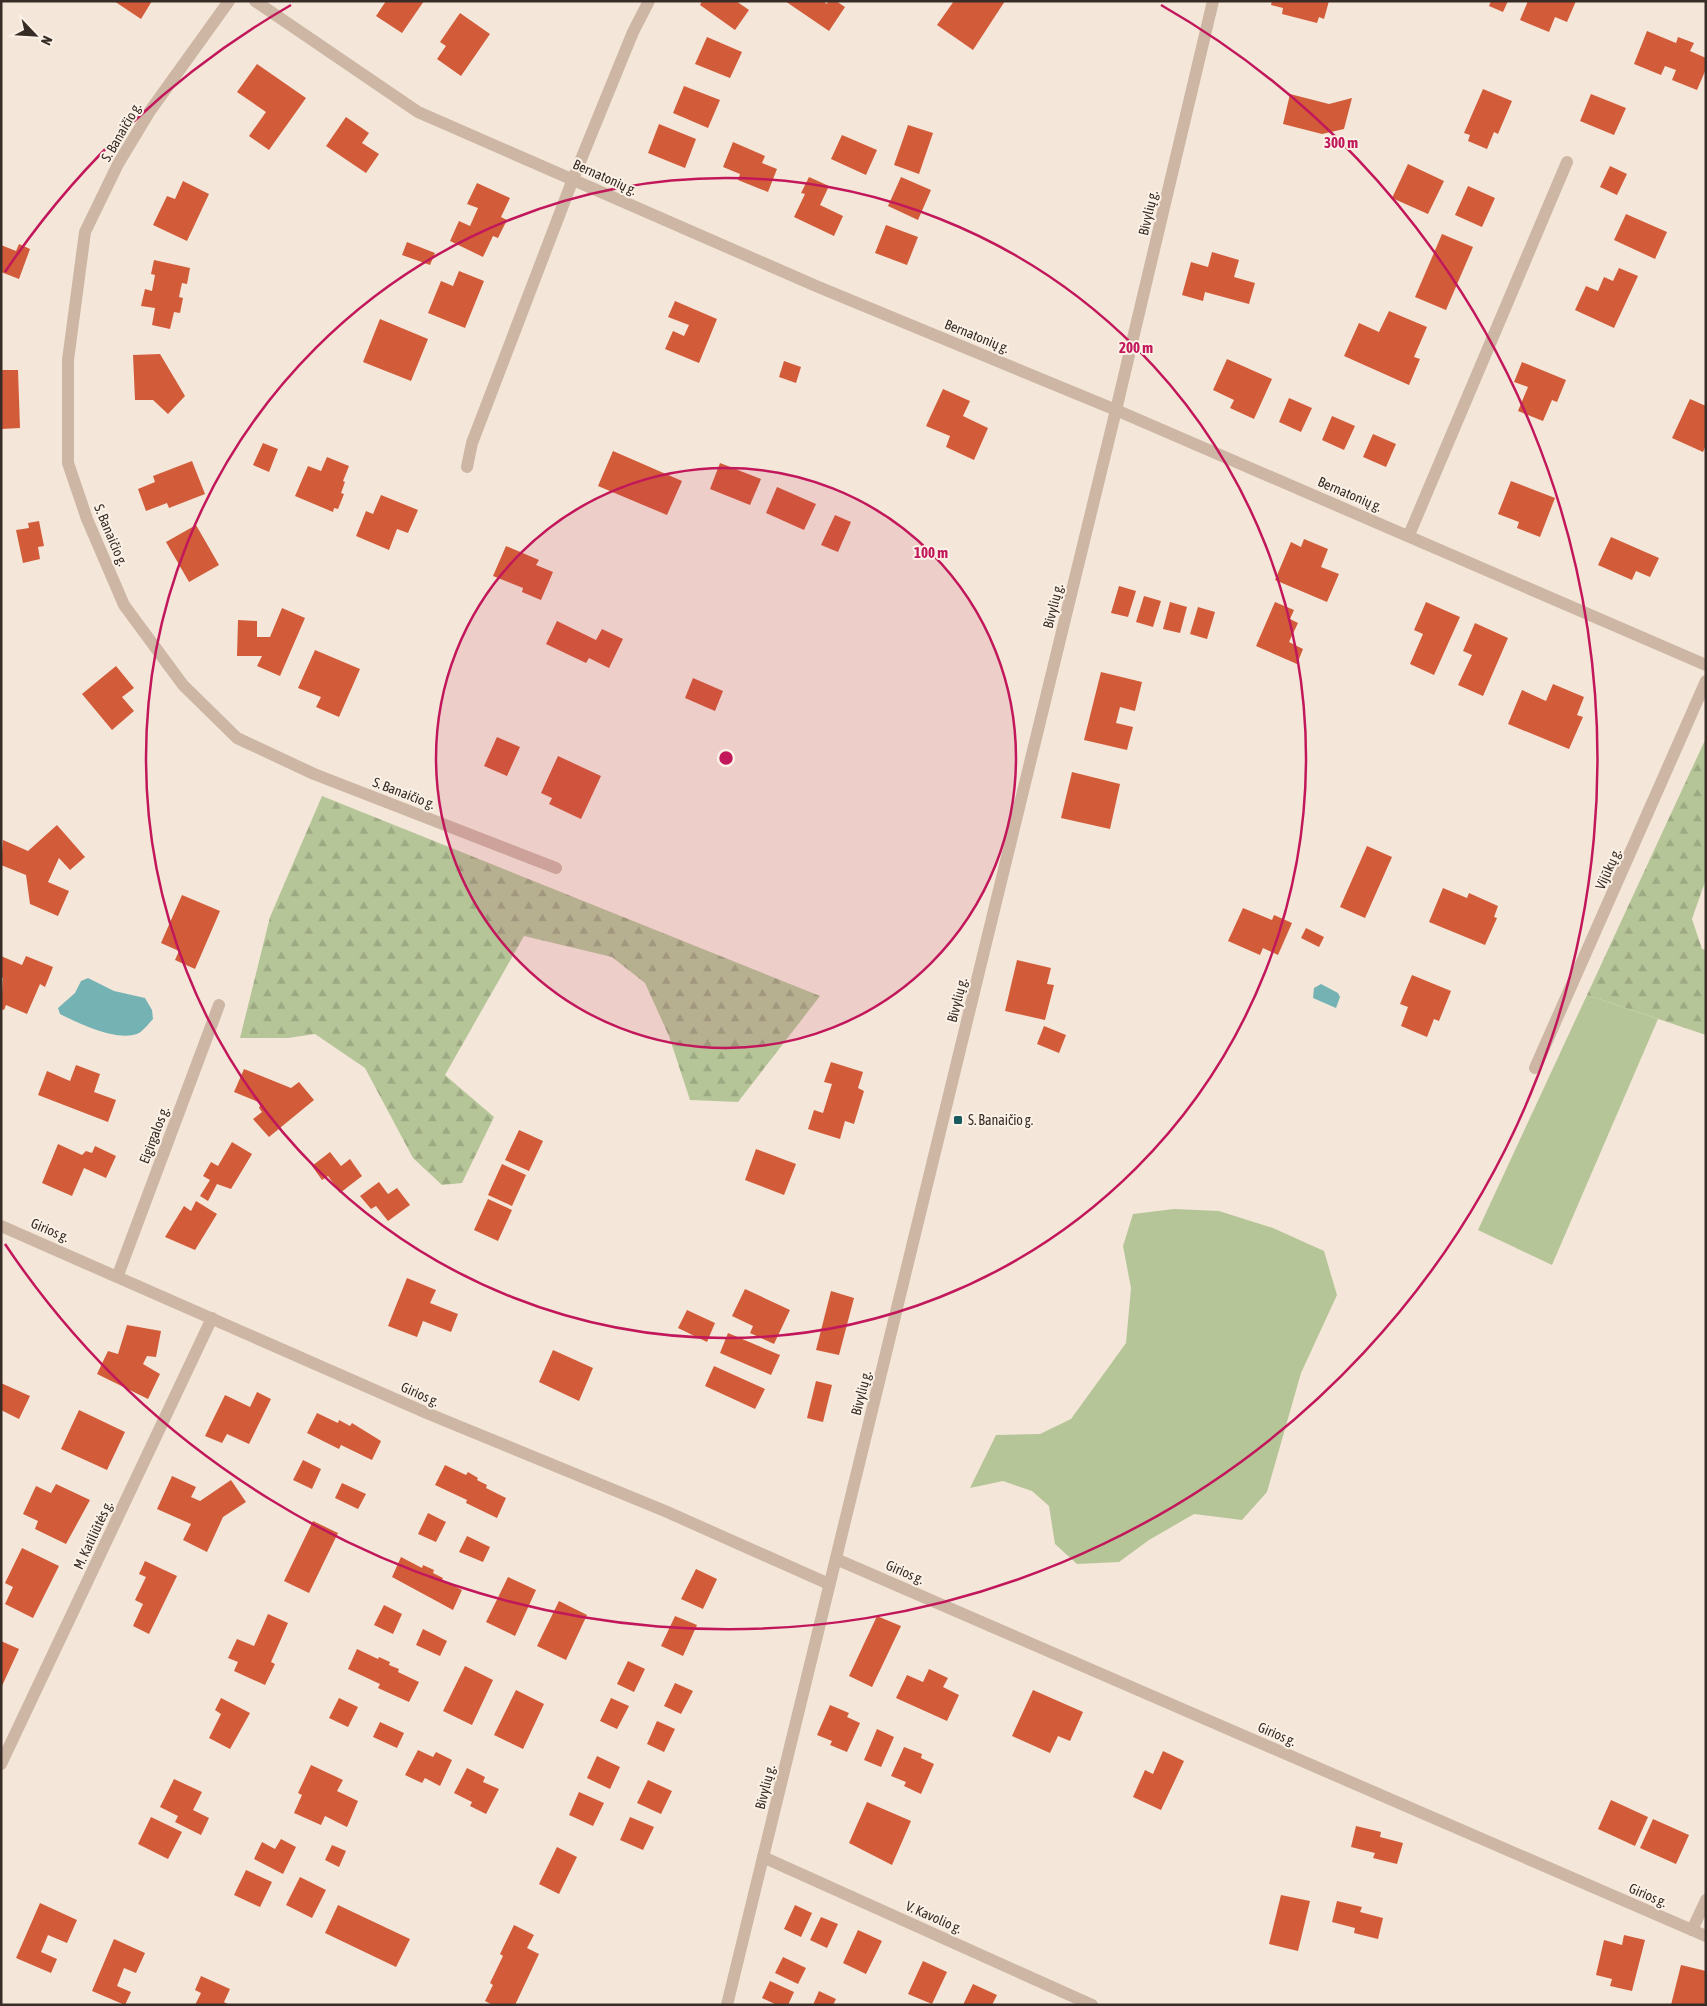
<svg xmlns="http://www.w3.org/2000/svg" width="1707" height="2006" viewBox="0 0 1707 2006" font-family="'Asap Condensed',sans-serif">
	<defs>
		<pattern id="forest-firs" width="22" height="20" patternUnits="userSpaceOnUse" patternTransform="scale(1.25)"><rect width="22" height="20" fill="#b6c598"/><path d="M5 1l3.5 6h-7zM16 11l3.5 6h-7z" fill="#9da983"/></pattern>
	</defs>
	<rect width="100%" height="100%" fill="#f4e7d9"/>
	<g fill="#b6c598">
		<polygon points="1587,995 1658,1019 1552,1265 1478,1230"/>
		<polygon points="1174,1209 1219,1211 1273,1228 1324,1251 1337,1295 1301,1373 1267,1492 1242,1520 1194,1514 1149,1540 1119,1562 1077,1564 1055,1544 1049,1506 1032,1491 1003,1481 970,1488 996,1435 1040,1434 1071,1419 1126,1343 1131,1288 1123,1246 1133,1214"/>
	</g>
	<g fill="url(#forest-firs)">
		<polygon points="1706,738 1706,879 1692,919 1702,949 1706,950 1706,1035 1587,995"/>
		<polygon points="322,796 820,996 738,1102 690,1100 669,1036 645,983 612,957 524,936 445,1075 494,1117 462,1183 442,1185 413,1158 365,1068 315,1034 288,1038 240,1038 270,917"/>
	</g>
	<g fill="#75b2b4">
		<path d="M88,978l26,13 31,7 7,12 1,9c-4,4 -9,11 -14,14 -20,10 -61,-10 -79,-19l-2,-6 17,-15 6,-12z"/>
		<polygon points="1321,984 1338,993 1340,997 1336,1008 1313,998 1314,988"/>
	</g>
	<g fill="#d25c3a">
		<polygon points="114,1 152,1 141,19"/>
		<polygon points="386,1 424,1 402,33 376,16"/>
		<polygon points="702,1 736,1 749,10 735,30 700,5"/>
		<polygon points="785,1 823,1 827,4 828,1 836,1 845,7 829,31"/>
		<polygon points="954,1 1005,1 973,50 937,25"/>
		<polygon points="1272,1 1329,1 1324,19 1319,17 1317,23 1282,14 1283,8 1271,5"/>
		<polygon points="1491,1 1508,1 1503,12 1489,6"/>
		<polygon points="1528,1 1576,1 1567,22 1555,17 1549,32 1520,20"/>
		<polygon points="460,13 490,34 461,76 437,59 446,46 440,42"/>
		<polygon points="1647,31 1676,43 1678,37 1694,43 1690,51 1706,58 1706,69 1697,90 1672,80 1676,70 1665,66 1661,75 1634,64"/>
		<polygon points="707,37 742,52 730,78 695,64"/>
		<polygon points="257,64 306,98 269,150 249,136 266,112 237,92"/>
		<polygon points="684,86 720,100 708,128 673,113"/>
		<polygon points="1483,89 1512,101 1498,134 1494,132 1487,149 1468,141 1470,135 1464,133"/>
		<polygon points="1290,94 1329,104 1352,98 1344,129 1322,134 1283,124"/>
		<polygon points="1591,94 1626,108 1614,135 1580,121"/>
		<polygon points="346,117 369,133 362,143 379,154 366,173 326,146"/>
		<polygon points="659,124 696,139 685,168 648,153"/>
		<polygon points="908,125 933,133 919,174 894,165"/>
		<polygon points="842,135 877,150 866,175 831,159"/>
		<polygon points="733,142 765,156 762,163 777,169 768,192 738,180 740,174 723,167"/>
		<polygon points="1408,164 1444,181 1428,214 1392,198"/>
		<polygon points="1610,166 1627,174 1617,195 1600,187"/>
		<polygon points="809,177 829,186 820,205 843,216 834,236 794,217 805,194 801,193"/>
		<polygon points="901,177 931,190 918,220 888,206"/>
		<polygon points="183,181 209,194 187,241 153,225 167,196 175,199"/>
		<polygon points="477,183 510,198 501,217 507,220 498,238 493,236 483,257 450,241 459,221 470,226 478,208 467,204"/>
		<polygon points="1468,186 1495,198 1482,227 1455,215"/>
		<polygon points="1626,214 1667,232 1655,259 1614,240"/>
		<polygon points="886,225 918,237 907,265 875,253"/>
		<polygon points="1442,234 1473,247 1446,310 1415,297"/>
		<polygon points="407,242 435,253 430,265 402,255"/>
		<polygon points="19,244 30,249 19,279 1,272 1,245 16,251"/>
		<polygon points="1212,252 1239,260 1234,277 1255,283 1249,304 1205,292 1203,301 1182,295 1191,262 1208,267"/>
		<polygon points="154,260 190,268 187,284 182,283 179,297 183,298 180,313 174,312 170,329 152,325 155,308 141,306 145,289 152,291 155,275 151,274"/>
		<polygon points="1619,268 1638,276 1614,328 1575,310 1586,286 1598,291 1604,277 1613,281"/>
		<polygon points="459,271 484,281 465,328 428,313 441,281 453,286"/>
		<polygon points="675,301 717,319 699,363 665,349 673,331 684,336 689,325 668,317"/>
		<polygon points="1389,311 1427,327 1414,357 1420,359 1409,385 1344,356 1359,323 1379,332"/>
		<polygon points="380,319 428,339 411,381 363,362"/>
		<polygon points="160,354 185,396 168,414 153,400 135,400 133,355"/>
		<polygon points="1227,359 1272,379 1254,419 1230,408 1234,400 1213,390"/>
		<polygon points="784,361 801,367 796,383 779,377"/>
		<polygon points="1522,362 1566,380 1557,402 1552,400 1543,421 1518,411 1528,387 1514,382"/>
		<polygon points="1,370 18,370 20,428 1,429"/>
		<polygon points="943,389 970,401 963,416 988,428 974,460 946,447 950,436 926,426"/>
		<polygon points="1289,398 1312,408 1301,432 1279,422"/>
		<polygon points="1690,399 1706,406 1706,445 1703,452 1672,438"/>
		<polygon points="1332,416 1355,426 1344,450 1322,440"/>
		<polygon points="1373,434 1396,444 1386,467 1363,457"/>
		<polygon points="263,443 278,449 269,472 253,465"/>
		<polygon points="613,451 682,481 667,515 598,486"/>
		<polygon points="327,457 349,466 343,481 345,482 341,493 344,494 338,509 334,508 333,512 295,496 308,466 321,471"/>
		<polygon points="192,461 205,494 169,508 167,503 146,511 138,489 155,482 153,476"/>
		<polygon points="720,463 761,479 750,505 710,489"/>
		<polygon points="1511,481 1555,498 1540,537 1517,528 1519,522 1498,514"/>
		<polygon points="777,487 816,504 804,530 766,513"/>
		<polygon points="381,495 418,510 408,533 397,529 389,550 356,536 366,511 373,514"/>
		<polygon points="835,515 851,522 838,552 821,545"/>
		<polygon points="39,521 44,546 38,547 40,559 23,563 16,530 29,528 28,523"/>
		<polygon points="196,525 219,565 189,582 166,542"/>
		<polygon points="1611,537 1659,558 1650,577 1636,571 1632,580 1598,565"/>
		<polygon points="1304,539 1328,549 1321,567 1339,574 1327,602 1275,580 1291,542 1301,547"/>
		<polygon points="506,546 539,560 536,565 553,572 541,600 522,592 523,588 493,576"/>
		<polygon points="1119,586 1136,591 1128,617 1111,613"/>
		<polygon points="1144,596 1161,601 1153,627 1136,622"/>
		<polygon points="1170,602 1187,607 1180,633 1163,629"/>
		<polygon points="1275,602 1294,610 1290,619 1298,623 1289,642 1303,649 1297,664 1256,646"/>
		<polygon points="1426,602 1460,617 1434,675 1410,664 1423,634 1414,630"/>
		<polygon points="1198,607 1215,612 1207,639 1190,634"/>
		<polygon points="282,608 305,618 280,676 257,666 262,656 237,656 238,620 257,621 257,637 270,637"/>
		<polygon points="557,621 596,640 602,629 623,639 609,668 589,658 586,663 546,644"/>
		<polygon points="1475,623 1508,638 1483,696 1458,685 1472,655 1463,651"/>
		<polygon points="315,650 360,669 339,717 316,707 321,697 298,688"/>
		<polygon points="116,666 134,688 122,697 134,711 112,730 82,694"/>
		<polygon points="1101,672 1142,682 1135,711 1120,707 1116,723 1133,727 1127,750 1084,740"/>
		<polygon points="693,678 723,691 715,711 685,698"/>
		<polygon points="1553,684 1584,697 1577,715 1583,717 1569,749 1508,724 1522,690 1546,701"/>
		<polygon points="497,737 520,747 507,776 484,766"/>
		<polygon points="558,756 601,776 581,819 549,804 552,798 541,793"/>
		<polygon points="1072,772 1120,784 1110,829 1061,818"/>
		<polygon points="57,825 85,857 70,870 59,858 48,882 69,891 58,916 30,904 26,875 1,865 3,840 28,851"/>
		<polygon points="1367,846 1392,857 1365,918 1340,907"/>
		<polygon points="1443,888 1467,898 1469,893 1498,906 1494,917 1497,918 1485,945 1429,922"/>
		<polygon points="182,895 220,911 195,969 175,960 179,951 161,943"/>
		<polygon points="1243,908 1272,920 1274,915 1292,923 1278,955 1263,948 1260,955 1228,941"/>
		<polygon points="1306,928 1324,937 1319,947 1301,938"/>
		<polygon points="1,956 22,965 26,956 53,967 45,987 40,984 27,1014 6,1005 4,1010 1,1009 3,978 1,977"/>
		<polygon points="1017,960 1051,968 1047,984 1054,985 1045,1020 1005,1011"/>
		<polygon points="1412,975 1451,991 1439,1021 1434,1019 1427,1037 1401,1026 1408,1007 1400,1004"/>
		<polygon points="1044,1026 1066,1035 1059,1053 1037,1044"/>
		<polygon points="831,1062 863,1072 858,1088 864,1091 854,1124 845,1121 840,1139 808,1129 814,1110 823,1113 832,1084 824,1082"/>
		<polygon points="76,1065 100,1074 94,1092 116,1100 108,1122 38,1095 47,1071 70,1081"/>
		<polygon points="244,1069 291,1088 299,1082 314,1100 269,1137 253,1119 262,1112 259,1108 261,1103 234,1092"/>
		<polygon points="519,1130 543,1141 529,1171 505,1160"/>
		<polygon points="232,1142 252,1154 231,1189 217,1184 208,1201 200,1196 210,1180 203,1176 211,1162 218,1166"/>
		<polygon points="58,1144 82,1155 86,1151 92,1153 95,1146 116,1156 106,1178 84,1168 72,1196 42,1183"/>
		<polygon points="756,1149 796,1164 784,1195 745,1180"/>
		<polygon points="330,1152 341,1166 350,1159 362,1176 340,1193 328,1176 322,1180 312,1166"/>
		<polygon points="502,1164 526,1175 512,1206 488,1195"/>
		<polygon points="379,1182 388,1194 397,1188 410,1205 388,1221 376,1206 371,1209 360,1196"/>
		<polygon points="488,1199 512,1210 498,1241 474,1230"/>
		<polygon points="196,1201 217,1214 195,1250 165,1237 184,1206 191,1211"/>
		<polygon points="407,1278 436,1290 430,1303 458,1314 451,1332 423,1321 417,1337 388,1326"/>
		<polygon points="745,1289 790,1310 774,1344 750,1333 753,1326 732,1316"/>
		<polygon points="831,1291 854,1298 839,1355 816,1350"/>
		<polygon points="687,1310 715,1323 707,1342 678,1328"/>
		<polygon points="127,1325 161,1331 156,1357 147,1356 143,1364 160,1374 148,1399 97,1374 108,1351 118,1354"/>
		<polygon points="728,1333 780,1355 771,1375 720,1353"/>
		<polygon points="553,1350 593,1368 579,1401 539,1382"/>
		<polygon points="714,1366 765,1389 755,1409 705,1386"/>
		<polygon points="816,1381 832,1385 823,1422 807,1418"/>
		<polygon points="1,1383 30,1396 19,1419 1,1410"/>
		<polygon points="257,1392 271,1399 249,1444 227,1434 222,1443 205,1436 225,1395 250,1407"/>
		<polygon points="79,1410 125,1432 107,1470 61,1449"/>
		<polygon points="317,1413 338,1423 339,1420 350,1426 352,1423 381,1441 372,1460 341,1445 339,1449 307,1433"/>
		<polygon points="303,1460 321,1469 312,1489 293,1480"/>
		<polygon points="445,1465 466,1475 468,1472 478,1478 477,1480 487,1485 486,1488 506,1498 497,1518 466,1503 467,1500 435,1485"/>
		<polygon points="172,1476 196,1487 191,1497 200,1501 231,1480 246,1502 223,1517 207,1552 183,1540 191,1524 157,1509"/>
		<polygon points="342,1483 366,1494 358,1509 335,1498"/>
		<polygon points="56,1484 90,1500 66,1544 35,1529 38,1521 23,1514 36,1486 51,1493"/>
		<polygon points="428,1513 446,1522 436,1542 418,1534"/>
		<polygon points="313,1521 338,1533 309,1593 284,1581"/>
		<polygon points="467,1536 490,1547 483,1562 459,1552"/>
		<polygon points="22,1548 59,1566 33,1618 5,1604 13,1587 5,1583"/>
		<polygon points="401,1557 422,1568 423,1565 434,1570 433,1573 443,1578 442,1580 462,1590 453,1610 392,1577"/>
		<polygon points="145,1561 177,1576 149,1634 133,1626 143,1604 135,1600 146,1577 139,1574"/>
		<polygon points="696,1569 717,1579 703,1609 681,1599"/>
		<polygon points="508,1577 536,1590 515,1636 486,1622"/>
		<polygon points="559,1601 587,1615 566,1660 537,1646"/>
		<polygon points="384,1605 402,1614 393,1634 374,1625"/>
		<polygon points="268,1614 288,1623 271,1662 275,1664 265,1685 234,1671 238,1662 228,1658 237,1639 254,1646"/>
		<polygon points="675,1616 697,1625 683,1656 661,1646"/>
		<polygon points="877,1616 901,1626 872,1687 849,1676"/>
		<polygon points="423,1629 447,1641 440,1656 416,1645"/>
		<polygon points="1,1641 19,1649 1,1688"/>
		<polygon points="357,1649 378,1659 379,1657 390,1662 389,1665 399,1669 398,1672 419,1682 409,1702 378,1688 380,1684 348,1669"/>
		<polygon points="628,1661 645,1669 634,1692 617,1684"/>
		<polygon points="465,1666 493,1680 472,1725 443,1711"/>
		<polygon points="929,1669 948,1678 943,1687 959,1695 947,1721 896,1698 907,1675 923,1682"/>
		<polygon points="675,1683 693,1691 681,1714 664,1706"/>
		<polygon points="516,1690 544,1704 523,1749 494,1735"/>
		<polygon points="1033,1690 1083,1712 1070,1741 1058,1736 1050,1753 1012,1736"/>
		<polygon points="221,1698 250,1713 230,1749 209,1738 221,1714 215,1710"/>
		<polygon points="339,1698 358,1707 348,1727 329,1718"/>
		<polygon points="611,1698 629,1706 617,1729 600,1721"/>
		<polygon points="830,1705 849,1713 847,1717 860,1723 847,1752 830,1745 832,1741 817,1735"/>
		<polygon points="657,1721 675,1729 664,1752 647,1744"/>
		<polygon points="380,1722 404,1733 397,1748 373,1737"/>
		<polygon points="877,1729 894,1737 881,1767 864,1760"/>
		<polygon points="904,1747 922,1754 921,1758 934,1764 921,1794 904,1786 906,1782 891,1776"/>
		<polygon points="418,1750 433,1757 436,1752 452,1760 440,1786 425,1778 422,1783 405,1775"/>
		<polygon points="1163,1751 1184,1761 1161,1810 1133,1797 1145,1770 1153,1774"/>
		<polygon points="597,1756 620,1767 610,1789 587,1778"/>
		<polygon points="311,1765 343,1780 337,1791 358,1801 347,1827 325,1816 321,1825 294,1813 302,1795 298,1793"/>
		<polygon points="467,1768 485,1777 483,1782 499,1789 486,1814 470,1806 472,1802 454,1793"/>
		<polygon points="174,1779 202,1792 193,1810 209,1818 201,1835 175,1822 178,1816 160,1807"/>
		<polygon points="648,1780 672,1791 661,1814 637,1803"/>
		<polygon points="579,1792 604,1803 593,1826 569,1815"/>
		<polygon points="1611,1800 1648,1817 1635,1846 1598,1829"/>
		<polygon points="867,1802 911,1821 892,1865 849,1843"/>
		<polygon points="151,1817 182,1832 168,1859 138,1844"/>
		<polygon points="630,1817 654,1827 643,1850 620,1840"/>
		<polygon points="1653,1819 1689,1835 1676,1864 1640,1848"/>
		<polygon points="1356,1826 1381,1832 1380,1837 1403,1843 1397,1864 1373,1858 1375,1853 1351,1847"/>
		<polygon points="281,1839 296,1847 283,1874 254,1859 262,1842 275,1849"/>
		<polygon points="332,1845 346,1851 339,1867 325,1860"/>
		<polygon points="557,1847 577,1857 559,1894 539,1884"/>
		<polygon points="246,1870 272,1882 260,1907 234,1895"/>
		<polygon points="300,1877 326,1890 312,1918 286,1905"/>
		<polygon points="1281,1895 1310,1901 1298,1951 1269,1944"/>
		<polygon points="1337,1901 1362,1907 1360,1912 1383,1918 1378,1939 1354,1933 1355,1928 1332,1922"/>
		<polygon points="40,1903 77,1920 67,1943 48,1935 41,1952 57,1959 51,1973 16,1958"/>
		<polygon points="338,1905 410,1939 396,1967 325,1933"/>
		<polygon points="795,1905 812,1913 801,1937 784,1929"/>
		<polygon points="821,1917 838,1924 827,1948 810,1940"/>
		<polygon points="514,1925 534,1935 527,1948 539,1954 515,2005 493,2005 485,2001 493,1985 490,1983 503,1956 500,1954"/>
		<polygon points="858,1930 882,1941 866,1974 843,1963"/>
		<polygon points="1624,1935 1645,1940 1632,1991 1610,1986 1612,1979 1596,1975 1604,1940 1622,1945"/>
		<polygon points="114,1939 145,1953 136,1973 124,1968 117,1986 131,1992 125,2005 92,1991"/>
		<polygon points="783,1957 806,1968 798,1984 775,1973"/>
		<polygon points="923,1961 947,1972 932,2004 908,1994"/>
		<polygon points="1681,1965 1706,1971 1706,2005 1671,2005"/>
		<polygon points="201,1976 230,1989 224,2002 229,2005 195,2005 201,1993 195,1990"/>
		<polygon points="770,1981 794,1992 788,2005 777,2005 762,1998"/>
		<polygon points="973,1984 997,1995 992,2005 963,2005"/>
		<polygon points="819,1991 836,1999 833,2005 813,2005"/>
	</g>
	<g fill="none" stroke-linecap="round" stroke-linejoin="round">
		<g stroke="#cdb6a4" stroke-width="12">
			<polyline points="229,1 150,111 118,164 85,232 68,360 68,463 87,519 124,605 183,685 237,738 314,774 556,868"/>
			<polyline points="255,1 418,112 816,286 1116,410 1706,665"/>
			<polyline points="467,467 472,443 573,179 633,32 649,1"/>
			<polyline points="1409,535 1567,162"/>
			<polyline points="1535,1068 1706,681"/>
			<polyline points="1,1226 429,1414 665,1511 829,1584"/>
			<polyline points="118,1275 219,1005"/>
			<polyline points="836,1559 1706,1936"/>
			<polyline points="1,1764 212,1318"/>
			<polyline points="763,1857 1092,2005"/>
			<polyline points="1692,1930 1706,1900"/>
		</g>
		<polyline stroke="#cdb6a4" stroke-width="12" points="727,2005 1116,410 1213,1"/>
	</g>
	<circle cx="726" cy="758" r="290" fill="#c2185b" fill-opacity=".12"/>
	<g fill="none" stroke="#c2185b" stroke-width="2.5">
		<circle cx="726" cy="758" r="290"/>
		<circle cx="726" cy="758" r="580"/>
		<path d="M5 272A870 870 0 0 1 291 5M1161 5A870 870 0 1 1 5 1244"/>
	</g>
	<rect fill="#185a5e" stroke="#fbf1e6" stroke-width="2" x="953" y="1115" width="10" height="10" rx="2.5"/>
	<g text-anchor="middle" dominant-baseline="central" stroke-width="4" stroke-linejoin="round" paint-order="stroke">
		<g font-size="14" fill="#382c26" stroke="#fbf1e6">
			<text transform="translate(121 132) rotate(-60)">S. Banaičio g.</text>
			<text transform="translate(605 177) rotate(24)">Bernatonių g.</text>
			<text transform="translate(1148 213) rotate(-77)">Bivylių g.</text>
			<text transform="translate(977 336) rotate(22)">Bernatonių g.</text>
			<text transform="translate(1350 494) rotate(23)">Bernatonių g.</text>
			<text transform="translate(111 535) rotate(67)">S. Banaičio g.</text>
			<text transform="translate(1053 606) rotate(-76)">Bivylių g.</text>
			<text transform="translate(404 793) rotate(21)">S. Banaičio g.</text>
			<text transform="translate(1608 869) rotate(-66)">Vijūkų g.</text>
			<text transform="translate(957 1000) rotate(-76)">Bivylių g.</text>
			<text transform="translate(154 1135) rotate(-69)">Eigirgalos g.</text>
			<text transform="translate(50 1230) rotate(23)">Girios g.</text>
			<text transform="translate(861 1393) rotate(-76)">Bivylių g.</text>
			<text transform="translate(420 1394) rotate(24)">Girios g.</text>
			<text transform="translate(93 1535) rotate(-65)">M. Katiliūtės g.</text>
			<text transform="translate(905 1572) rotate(23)">Girios g.</text>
			<text transform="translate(1277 1734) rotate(23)">Girios g.</text>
			<text transform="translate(765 1787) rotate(-76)">Bivylių g.</text>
			<text transform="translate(1648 1895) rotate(23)">Girios g.</text>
			<text transform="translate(934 1917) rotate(24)">V. Kavolio g.</text>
		</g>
		<g font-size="14" fill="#382c26" stroke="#fbf1e6" text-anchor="start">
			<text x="968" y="1120">S. Banaičio g.</text>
		</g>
	</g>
	<circle cx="726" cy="758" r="8" fill="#c2185b" stroke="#fbf1e6" stroke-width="2.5"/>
	<g font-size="15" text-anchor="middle" font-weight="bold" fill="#c2185b" stroke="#fbf1e6" stroke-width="4" stroke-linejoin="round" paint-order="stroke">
		<text x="1341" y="148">300 m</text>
		<text x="1136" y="353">200 m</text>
		<text x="931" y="558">100 m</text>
	</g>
	<rect width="1707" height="2006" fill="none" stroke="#382c26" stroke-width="5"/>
	<g transform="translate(35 35) rotate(115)" stroke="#fbf1e6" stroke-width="4" paint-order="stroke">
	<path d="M0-4L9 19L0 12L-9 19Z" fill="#382c26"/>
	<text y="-8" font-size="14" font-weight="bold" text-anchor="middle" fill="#382c26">N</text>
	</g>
</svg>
